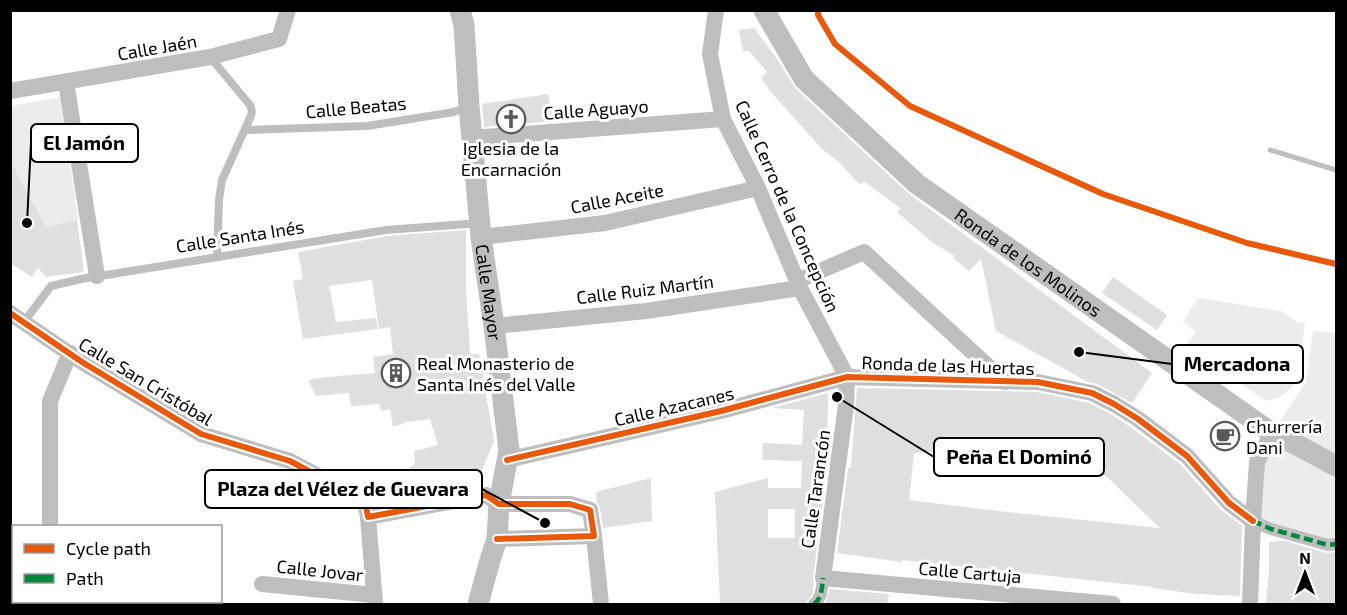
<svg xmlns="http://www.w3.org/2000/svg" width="1347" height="615" viewBox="0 0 1347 615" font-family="'Exo 2',sans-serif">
	<rect width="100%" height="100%" fill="#fff"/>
	<g fill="#ececec">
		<polygon points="61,97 78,220 46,227 13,166 11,168 11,106"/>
		<polygon points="1198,298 1282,311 1298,323 1305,323 1297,381 1288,391 1278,398 1266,401 1184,347 1196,332 1183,322"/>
		<polygon points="1313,331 1336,333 1336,544 1253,521 1257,462 1272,433 1306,382"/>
	</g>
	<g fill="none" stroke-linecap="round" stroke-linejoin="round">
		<polyline stroke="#bfbfbf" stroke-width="5" points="1270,150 1336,170"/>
	</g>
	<g fill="#dfdfdf" fill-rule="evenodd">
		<polygon points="754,28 777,59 795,88 908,193 1152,373 1132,403 1097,384 1088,382 996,331 981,259 969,271 953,258 955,256 933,243 897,212 901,209 865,182 859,184 840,163 822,149 771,92 761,78 767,72 749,51 743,51 739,30"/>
		<polygon points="548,94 553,121 484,127 482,104"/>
		<polygon points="10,160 46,227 77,220 84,272 46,277 38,268 32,277 10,263"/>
		<polygon points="466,230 466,288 470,354 479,354 494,441 476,486 414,498 409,468 415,464 414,451 438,445 430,419 407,422 393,427 390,409 381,411 379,404 351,406 349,393 316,396 308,380 327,377 375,373 373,357 393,354 390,327 379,329 372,280 329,286 336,322 376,318 378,329 303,339 293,281 303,279 298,252 387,236"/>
		<polygon points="1113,277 1167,315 1157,330 1102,293"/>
		<path d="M857,388l180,4 52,11 20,10 23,15 48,36 41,46 21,16 -2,70 -44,-2 -44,-6 1,-1 -251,-27v2l-65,-9 11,-85h3zM971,448h67l53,22 16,7 53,51 -162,-17 -89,-11 5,-47z"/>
		<path d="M828,393l-1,76 -14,108 1,7 -2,11 -5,6 -1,3h-86l-5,-112 53,-14v10h33l1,-27 -40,-1 1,-17 39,2 2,-35 -32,-2zM768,509h27v29h-27z"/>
		<polygon points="651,478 652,521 603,528 600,508 597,503 596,492"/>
		<polygon points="1285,541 1326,553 1336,552 1336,604 1280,604 1266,603 1269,572 1269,542"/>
		<polygon points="830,589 889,594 887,604 825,604"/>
	</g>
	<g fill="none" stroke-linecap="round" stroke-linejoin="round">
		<g stroke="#bebebe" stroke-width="8">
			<polyline points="210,57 250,105 252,112 250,118 222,180 219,200 217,257"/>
			<polyline points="245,130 367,126 454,112 467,107"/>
			<polyline points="24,322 51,286 81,279 386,230 480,223"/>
		</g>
		<g stroke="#bebebe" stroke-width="12">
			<polyline points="1253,521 1271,529 1328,545 1336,544"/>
			<path d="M814,604c8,-5 8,-17 9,-26"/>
		</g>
		<g stroke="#bebebe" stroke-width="16">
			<polyline points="716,10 710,54 723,119 758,188 800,288 847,377"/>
			<polyline points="66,82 97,276"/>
			<polyline points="10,91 210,57 279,39 288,10"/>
			<polyline points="472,138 723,119"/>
			<polyline points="481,237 605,223 758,188"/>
			<polyline points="797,281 864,252 1005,382"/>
			<polyline points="10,313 82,362 201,434 290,461 365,501 368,517 486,495 499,504 570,504 590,510 594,536 497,539"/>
			<polyline points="494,326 646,311 800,288"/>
			<polyline points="847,377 846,405 823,578 1113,604"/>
			<polyline points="507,460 721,411 847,377 1038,382 1092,393 1114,404 1138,419 1187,456 1229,503 1253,521"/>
			<polyline points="368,517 375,604"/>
			<polyline points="50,526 50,401 70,353"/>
			<polyline points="594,536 601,604"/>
			<polyline points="262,584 374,595"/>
			<polyline points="50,602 50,604"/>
			<polyline points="1250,604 1253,521 1257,462 1272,433"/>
		</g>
		<g stroke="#bebebe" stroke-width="21">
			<path id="s1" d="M460,10l4,15 5,81 12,131 13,89 15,124 -10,54 -2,35 -7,21 -12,44"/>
			<path id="s2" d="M764,10l40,69 113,105 355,249 29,14 35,19"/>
		</g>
		<g stroke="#00873e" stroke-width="4.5" stroke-dasharray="9 4.5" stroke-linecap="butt">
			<polyline points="1253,521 1271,529 1328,545 1336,544"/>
			<path d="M814,604c8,-5 8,-17 9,-26"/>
		</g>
		<g stroke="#fff" stroke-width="10">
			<g id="cycleway">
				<polyline points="818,10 818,15 835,44 910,106 1103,194 1247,243 1336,264"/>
				<polyline points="10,313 82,362 201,434 290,461 365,501 368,517 486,495 499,504 570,504 590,510 594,536 497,539"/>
				<polyline points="507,460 721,411 847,377 1038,382 1092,393 1114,404 1138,419 1187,456 1229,503 1253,521"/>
			</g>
		</g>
		<use href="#cycleway" stroke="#e8590c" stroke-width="6"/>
	</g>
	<defs>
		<g id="church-ring" transform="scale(1.5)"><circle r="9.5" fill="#fff" stroke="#595959" stroke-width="1.5"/><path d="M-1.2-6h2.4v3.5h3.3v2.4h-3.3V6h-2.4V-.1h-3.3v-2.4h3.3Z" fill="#595959"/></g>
		<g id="building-ring" transform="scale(1.5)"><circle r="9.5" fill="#fff" stroke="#595959" stroke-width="1.5"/><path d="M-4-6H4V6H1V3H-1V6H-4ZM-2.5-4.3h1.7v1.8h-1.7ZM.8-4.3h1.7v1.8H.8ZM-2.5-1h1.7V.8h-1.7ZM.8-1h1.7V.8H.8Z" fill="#595959"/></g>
		<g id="cafe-ring" transform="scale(1.5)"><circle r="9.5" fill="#fff" stroke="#595959" stroke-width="1.5"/><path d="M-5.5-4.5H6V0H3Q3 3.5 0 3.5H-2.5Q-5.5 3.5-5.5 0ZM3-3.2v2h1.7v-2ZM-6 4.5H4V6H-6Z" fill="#595959"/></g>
	</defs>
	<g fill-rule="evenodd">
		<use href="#church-ring" x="511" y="119"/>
		<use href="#building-ring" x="396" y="373"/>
		<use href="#cafe-ring" x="1225" y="436"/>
	</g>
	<g text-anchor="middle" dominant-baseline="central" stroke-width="6" stroke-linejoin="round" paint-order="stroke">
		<g font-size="18" fill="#000" stroke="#fff">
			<text transform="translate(157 47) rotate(-10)">Calle Jaén</text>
			<text transform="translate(356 107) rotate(-5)">Calle Beatas</text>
			<text transform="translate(596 109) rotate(-4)">Calle Aguayo</text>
			<text transform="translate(617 198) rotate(-11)">Calle Aceite</text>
			<text transform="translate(788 206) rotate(66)">Calle Cerro de la Concepción</text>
			<text transform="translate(240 236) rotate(-9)">Calle Santa Inés</text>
			<text stroke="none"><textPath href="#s2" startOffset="370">Ronda de los Molinos</textPath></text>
			<text transform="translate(645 289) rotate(-7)">Calle Ruiz Martín</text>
			<text stroke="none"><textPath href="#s1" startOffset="284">Calle Mayor</textPath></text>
			<text transform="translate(948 365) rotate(2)">Ronda de las Huertas</text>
			<text transform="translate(146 381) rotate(31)">Calle San Cristóbal</text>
			<text transform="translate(674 406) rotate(-13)">Calle Azacanes</text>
			<text transform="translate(815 489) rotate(-82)">Calle Tarancón</text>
			<text transform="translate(320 570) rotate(6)">Calle Jovar</text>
			<text transform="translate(970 572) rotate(5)">Calle Cartuja</text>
		</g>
		<g font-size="18" fill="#000" stroke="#fff" text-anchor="start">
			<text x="511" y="148" text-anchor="middle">Iglesia de la<tspan x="511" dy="21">Encarnación</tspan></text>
			<text x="417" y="363">Real Monasterio de<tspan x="417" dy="21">Santa Inés del Valle</tspan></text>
			<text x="1246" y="426">Churrería<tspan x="1246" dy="21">Dani</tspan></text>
		</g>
	</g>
	<path fill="none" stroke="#000" stroke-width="2" d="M27 223L31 143M1079 352L1172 364M837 397L934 457M545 523L482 489"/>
	<g fill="#000" stroke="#fff" stroke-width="2">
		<circle cx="27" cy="223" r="6"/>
		<circle cx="1079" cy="352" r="6"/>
		<circle cx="837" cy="397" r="6"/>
		<circle cx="545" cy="523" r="6"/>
	</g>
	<g fill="#fff" stroke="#000" stroke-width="2">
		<rect x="31" y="124" width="107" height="38" rx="6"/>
		<rect x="1172" y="345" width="131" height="38" rx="6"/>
		<rect x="934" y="438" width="170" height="38" rx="6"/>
		<rect x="205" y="470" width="277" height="38" rx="6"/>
	</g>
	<g font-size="20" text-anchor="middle" font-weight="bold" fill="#000">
		<text x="84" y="150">El Jamón</text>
		<text x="1237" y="371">Mercadona</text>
		<text x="1019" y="464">Peña El Dominó</text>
		<text x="343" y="496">Plaza del Vélez de Guevara</text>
	</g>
	<rect width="1347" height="615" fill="none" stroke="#000000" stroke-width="24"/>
	<rect x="12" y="525" width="210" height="78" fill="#ffffff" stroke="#999999" stroke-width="1.5"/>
	<rect x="24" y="544" width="30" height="9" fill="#e8590c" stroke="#999999" stroke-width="1.5"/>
	<text x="66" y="555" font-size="18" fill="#000000">Cycle path</text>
	<rect x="24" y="574" width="30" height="9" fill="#00873e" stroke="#999999" stroke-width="1.5"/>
	<text x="66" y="585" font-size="18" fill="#000000">Path</text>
	<g transform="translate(1305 573)" stroke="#ffffff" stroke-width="4.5" paint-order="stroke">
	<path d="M0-4.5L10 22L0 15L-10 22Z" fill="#000000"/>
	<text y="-9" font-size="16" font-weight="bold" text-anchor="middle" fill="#000000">N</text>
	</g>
</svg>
